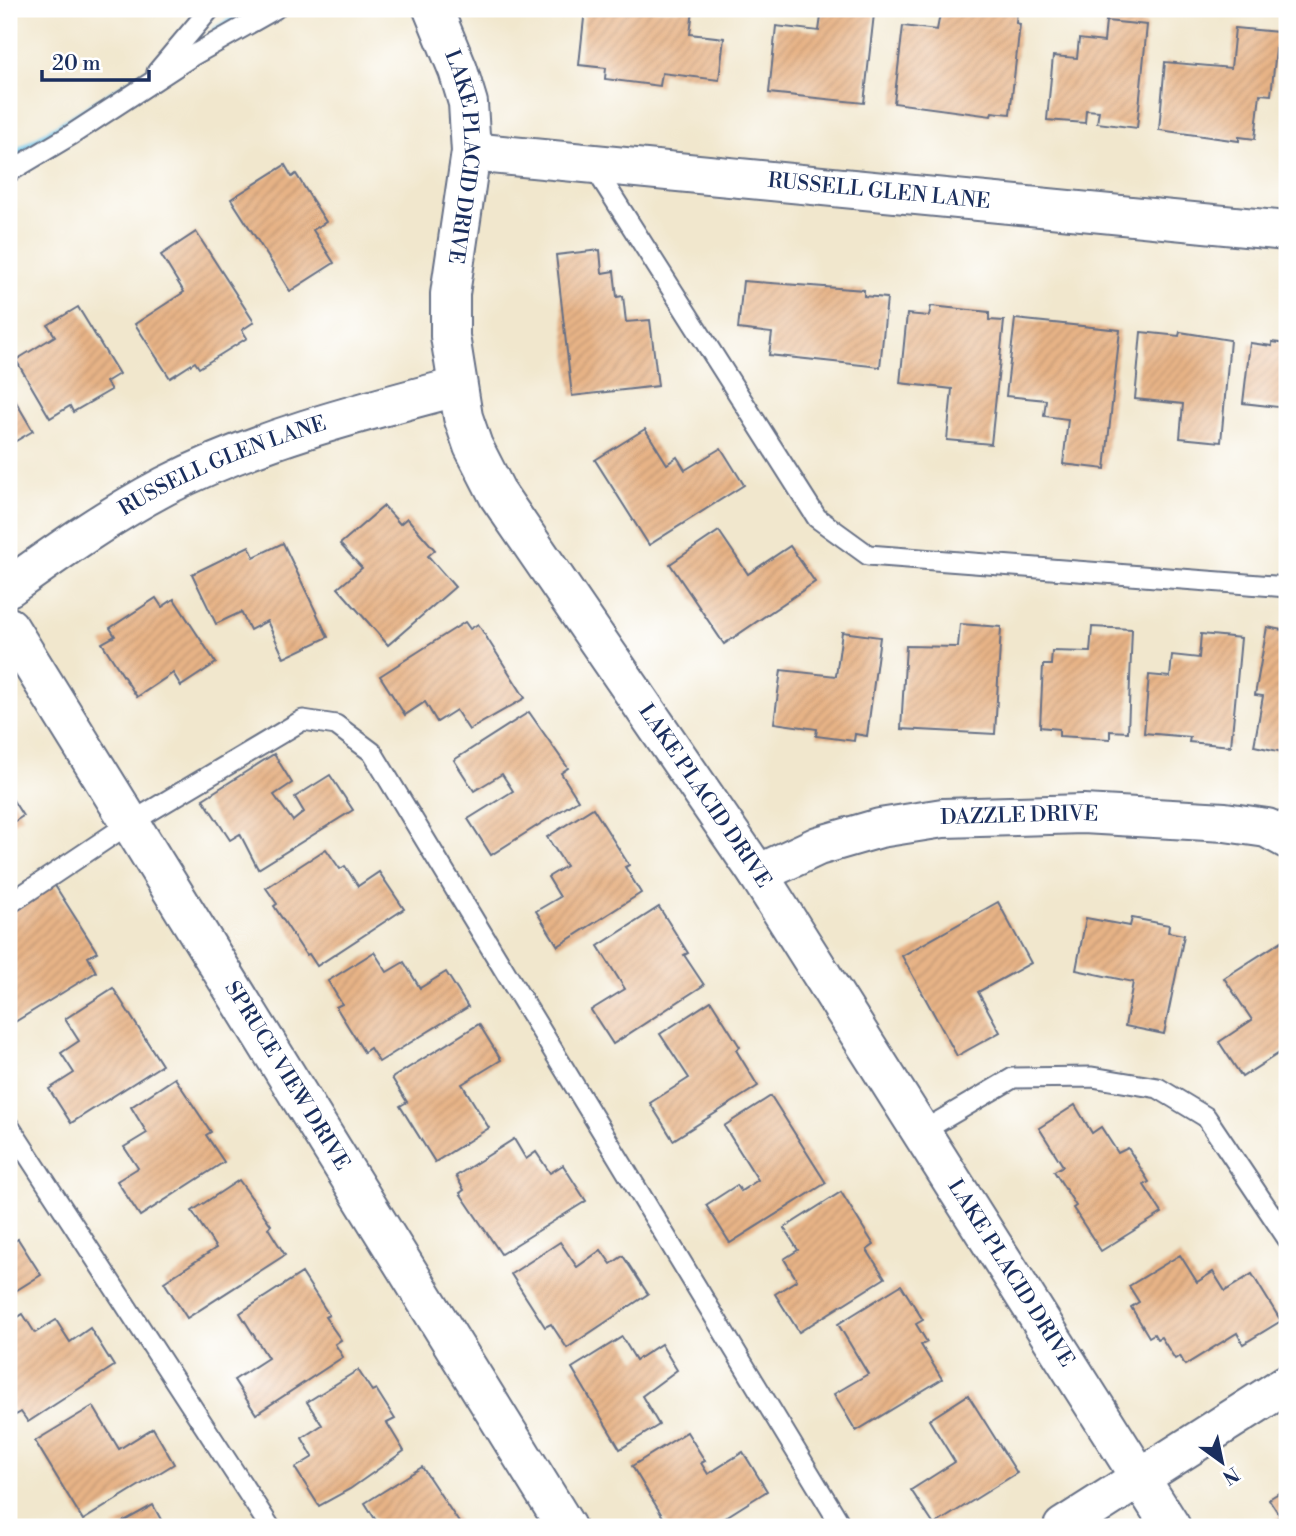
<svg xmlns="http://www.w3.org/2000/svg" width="1296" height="1536" viewBox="0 0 1296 1536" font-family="'Libre Bodoni',serif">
	<defs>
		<pattern id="building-hatch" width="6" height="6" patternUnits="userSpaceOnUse" patternTransform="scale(1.75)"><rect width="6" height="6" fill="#e7b386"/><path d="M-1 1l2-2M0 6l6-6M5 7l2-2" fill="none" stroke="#c69a76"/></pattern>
	</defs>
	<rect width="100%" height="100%" fill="#fff"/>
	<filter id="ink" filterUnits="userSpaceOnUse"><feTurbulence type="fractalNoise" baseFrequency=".0143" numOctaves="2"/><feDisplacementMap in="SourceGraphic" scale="14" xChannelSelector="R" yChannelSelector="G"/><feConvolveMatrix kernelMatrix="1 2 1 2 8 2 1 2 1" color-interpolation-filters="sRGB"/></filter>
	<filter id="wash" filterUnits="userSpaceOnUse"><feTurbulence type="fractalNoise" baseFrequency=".00686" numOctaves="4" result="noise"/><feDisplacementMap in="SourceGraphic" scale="28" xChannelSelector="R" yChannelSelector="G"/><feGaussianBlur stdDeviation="1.57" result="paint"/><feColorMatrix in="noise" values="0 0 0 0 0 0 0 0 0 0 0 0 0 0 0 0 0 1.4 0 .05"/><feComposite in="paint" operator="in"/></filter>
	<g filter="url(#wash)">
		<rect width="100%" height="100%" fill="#f1e7cd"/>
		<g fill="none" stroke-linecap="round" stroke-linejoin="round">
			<g stroke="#69c5e7" stroke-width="10">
				<polyline points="217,31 254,9"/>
				<polyline points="9,159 147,74"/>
			</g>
		</g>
		<g id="blocks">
			<g fill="url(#building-hatch)">
				<polygon points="585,9 693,10 690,34 724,38 719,80 662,73 660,86 605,79 606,68 579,65"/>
				<polygon points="822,9 874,14 864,103 769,93 776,26 819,31"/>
				<polygon points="941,9 1017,9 1016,23 1020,24 1010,114 992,112 991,116 894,103 903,26 937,30"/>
				<polygon points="1106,21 1147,25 1137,128 1097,123 1099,111 1086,110 1085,123 1047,120 1053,56 1077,58 1079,39 1104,42"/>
				<polygon points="1235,28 1278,32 1271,95 1260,94 1255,139 1239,137 1239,141 1159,130 1165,62 1231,68"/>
				<polygon points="285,165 292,177 296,174 326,222 313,230 334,263 290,291 231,199"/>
				<polygon points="196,232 254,322 242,330 247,338 199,368 195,362 170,378 135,324 184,292 161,255"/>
				<polygon points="600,250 602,273 614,271 617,297 623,296 626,322 650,320 658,386 572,396 556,255"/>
				<polygon points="743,281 864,290 864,296 887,298 880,367 769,355 772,333 738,329"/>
				<polygon points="931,306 989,312 989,320 1004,321 991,444 947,440 952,389 900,383 907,314 929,316"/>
				<polygon points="78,307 119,374 106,382 111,390 73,412 70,406 50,418 16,360 55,336 48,325"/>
				<polygon points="1015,319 1120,330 1105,469 1063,464 1068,419 1044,416 1046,400 1006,396"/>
				<polygon points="1141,332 1179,336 1180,332 1230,340 1221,442 1180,438 1183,404 1135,399"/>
				<polygon points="1272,342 1287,344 1287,408 1243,403 1250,343 1272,346"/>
				<polygon points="9,390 33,431 9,445"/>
				<polygon points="645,429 667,464 677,457 685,470 721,448 744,485 649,545 595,460"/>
				<polygon points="384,506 400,524 407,518 435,550 428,556 455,587 388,645 338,588 362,568 340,544"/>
				<polygon points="719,531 748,574 790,546 815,582 724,644 670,564"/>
				<polygon points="283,543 328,637 284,658 267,621 250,630 241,612 216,624 192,574 249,546 254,557"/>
				<polygon points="156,598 162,607 174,599 216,663 181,686 173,673 137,697 102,643 115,636 110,628"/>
				<polygon points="465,622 470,629 478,624 525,698 469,730 456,710 437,722 425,702 405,715 380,676"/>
				<polygon points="960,624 1001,627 995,734 901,729 906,646 958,647"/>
				<polygon points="1092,627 1132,629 1128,732 1110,731 1110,739 1059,736 1059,729 1040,727 1043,665 1051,665 1052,651 1090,652"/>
				<polygon points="1267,627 1287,631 1287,757 1282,756 1283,752 1254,746 1263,696 1255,695"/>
				<polygon points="842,632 880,637 867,736 855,734 854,741 816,736 817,729 774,723 781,670 836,676"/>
				<polygon points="1201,634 1241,638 1231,746 1189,742 1190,737 1144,733 1149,675 1170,677 1172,655 1199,658"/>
				<polygon points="529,712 568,768 561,773 578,800 491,855 468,819 513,791 502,774 474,791 454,760"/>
				<polygon points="274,754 292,783 274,795 293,821 304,812 295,797 330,775 353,810 258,869 240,834 230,840 203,799"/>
				<polygon points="9,794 23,816 9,825"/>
				<polygon points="593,808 629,865 625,867 641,893 558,946 536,911 560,897 548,877 566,866 547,837"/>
				<polygon points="326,849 340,869 345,866 358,886 379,872 404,909 317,966 309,954 306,955 274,906 277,904 266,888"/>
				<polygon points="54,884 97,952 88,957 96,972 10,1025 9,1022 9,945 12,943 9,938 9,912"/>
				<polygon points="998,902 1031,963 978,992 1000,1032 957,1056 902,956"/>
				<polygon points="659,907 688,953 684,955 704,985 613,1044 591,1010 625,989 598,946"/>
				<polygon points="1086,918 1130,926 1132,918 1169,925 1168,932 1184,935 1164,1034 1125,1026 1133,982 1076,970"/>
				<polygon points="1282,941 1287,949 1287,1048 1242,1077 1219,1042 1252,1020 1224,978"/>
				<polygon points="374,952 387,972 404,962 420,988 446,972 468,1007 379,1062 370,1048 364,1052 336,1007 342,1004 328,981"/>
				<polygon points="113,988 162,1065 71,1123 49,1089 74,1073 61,1053 79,1041 65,1019"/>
				<polygon points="711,1001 740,1047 736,1050 758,1086 673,1140 650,1103 689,1078 660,1034"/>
				<polygon points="479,1024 501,1060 462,1084 489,1128 435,1162 400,1106 407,1102 392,1078"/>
				<polygon points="175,1078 211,1132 206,1135 224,1162 140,1216 117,1181 138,1168 124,1147 147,1133 131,1107"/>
				<polygon points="771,1096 826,1183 730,1243 706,1205 737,1185 741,1191 758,1180 724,1126"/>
				<polygon points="1075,1105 1092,1133 1101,1127 1118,1153 1128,1148 1149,1182 1144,1185 1162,1213 1101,1251 1073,1208 1076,1206 1054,1171 1063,1166 1039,1128"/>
				<polygon points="514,1139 526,1159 536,1152 550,1173 563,1165 586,1201 501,1254 460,1193 464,1190 456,1176"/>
				<polygon points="239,1180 271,1225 268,1228 285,1255 187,1318 164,1282 216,1248 192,1211"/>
				<polygon points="841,1192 874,1245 867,1250 885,1278 799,1332 775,1294 797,1280 784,1259 798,1250 784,1228"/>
				<polygon points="9,1231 15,1241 18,1239 41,1275 9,1295"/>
				<polygon points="560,1242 577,1267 601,1250 611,1264 623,1256 648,1294 567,1348 551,1324 545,1327 511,1274"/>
				<polygon points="1180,1255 1197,1282 1213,1272 1225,1291 1252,1274 1281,1321 1243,1344 1237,1333 1185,1365 1180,1356 1175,1359 1161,1337 1157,1339 1154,1334 1149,1337 1131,1307 1139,1302 1129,1286"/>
				<polygon points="302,1273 329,1315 325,1317 341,1340 335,1344 343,1357 256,1414 234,1380 268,1358 240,1313"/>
				<polygon points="901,1285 923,1320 916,1324 927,1342 921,1345 942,1379 856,1431 834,1394 868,1374 838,1324"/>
				<polygon points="23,1314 35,1333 56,1320 70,1342 90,1328 114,1366 28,1422 21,1412 16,1415 9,1404 9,1323"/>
				<polygon points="622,1337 636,1360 661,1344 677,1370 642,1396 659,1425 620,1449 572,1368"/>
				<polygon points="358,1370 372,1391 376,1389 395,1419 387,1423 404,1451 350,1489 319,1506 295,1468 313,1457 302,1438 322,1425 307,1402"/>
				<polygon points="968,1395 1017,1473 934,1525 911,1490 955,1462 929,1420"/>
				<polygon points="93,1406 119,1449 153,1428 174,1464 83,1520 35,1441"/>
				<polygon points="687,1432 705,1461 701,1463 708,1474 743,1452 767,1491 710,1527 669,1527 632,1466"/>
				<polygon points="422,1467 462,1527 380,1527 365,1503"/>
				<polygon points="1287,1488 1287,1527 1277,1527 1273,1521 1280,1516 1269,1499"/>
				<polygon points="153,1505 165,1527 113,1527"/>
			</g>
		</g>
	</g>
	<g filter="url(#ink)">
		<use href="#blocks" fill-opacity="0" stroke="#666f85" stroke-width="2"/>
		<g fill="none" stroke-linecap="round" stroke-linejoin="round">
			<g stroke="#666f85" stroke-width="23">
				<g id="service">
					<polyline points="157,72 210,9"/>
					<polyline points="592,164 817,518 868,555 1287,587"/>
					<polyline points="9,172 71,135 192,56 275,9"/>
					<polyline points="9,904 130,823 303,720 336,725 372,752 842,1527"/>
					<polyline points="9,1126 270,1527"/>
					<polyline points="921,1132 1013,1078 1092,1077 1158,1088 1206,1117 1287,1238"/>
				</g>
			</g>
			<g stroke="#666f85" stroke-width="42">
				<g id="minor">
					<path id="s1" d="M471,152l816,79"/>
					<path id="s2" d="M9,587c50,-36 101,-72 156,-101 92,-47 193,-73 292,-99"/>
					<path id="s3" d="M9,627l557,900"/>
					<path id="s4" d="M758,874l60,-28 62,-18 63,-10 140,-4 142,8 42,6 20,11"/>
					<polyline points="1063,1527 1287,1384"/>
				</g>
			</g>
			<g stroke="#666f85" stroke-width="42">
				<g id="tertiary">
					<path id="s5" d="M433,9l25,61 10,33 3,49 -21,142v42l13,81 10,29 25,49 260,379 413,653"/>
				</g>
			</g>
			<use href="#service" stroke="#fff" stroke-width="19"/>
			<use href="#minor" stroke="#fff" stroke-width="38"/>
			<use href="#tertiary" stroke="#fff" stroke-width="38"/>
		</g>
	</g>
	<g text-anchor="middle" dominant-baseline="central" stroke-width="5" stroke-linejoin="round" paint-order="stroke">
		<g font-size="21" fill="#1b2f5e" stroke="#fff">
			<text stroke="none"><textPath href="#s5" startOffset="154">LAKE PLACID DRIVE</textPath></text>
			<text stroke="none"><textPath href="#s1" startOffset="410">RUSSELL GLEN LANE</textPath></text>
			<text stroke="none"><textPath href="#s2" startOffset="247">RUSSELL GLEN LANE</textPath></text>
			<text stroke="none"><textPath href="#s5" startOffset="868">LAKE PLACID DRIVE</textPath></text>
			<text stroke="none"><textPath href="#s4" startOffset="271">DAZZLE DRIVE</textPath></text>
			<text stroke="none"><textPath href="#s3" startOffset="528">SPRUCE VIEW DRIVE</textPath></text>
			<text stroke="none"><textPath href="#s5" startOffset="1435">LAKE PLACID DRIVE</textPath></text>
		</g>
	</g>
	<rect width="1296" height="1536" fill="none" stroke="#fff" stroke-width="35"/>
	<g transform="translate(1222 1462) rotate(147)" stroke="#ffffff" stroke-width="5" paint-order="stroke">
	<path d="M0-5L12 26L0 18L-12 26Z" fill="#1b2f5e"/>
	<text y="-10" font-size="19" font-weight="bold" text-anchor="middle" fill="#1b2f5e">N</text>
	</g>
	<path d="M42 70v10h107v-10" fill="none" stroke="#1b2f5e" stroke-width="3.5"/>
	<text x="52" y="70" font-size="21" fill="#1b2f5e" stroke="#ffffff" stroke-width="5" paint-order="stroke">20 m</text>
</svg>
